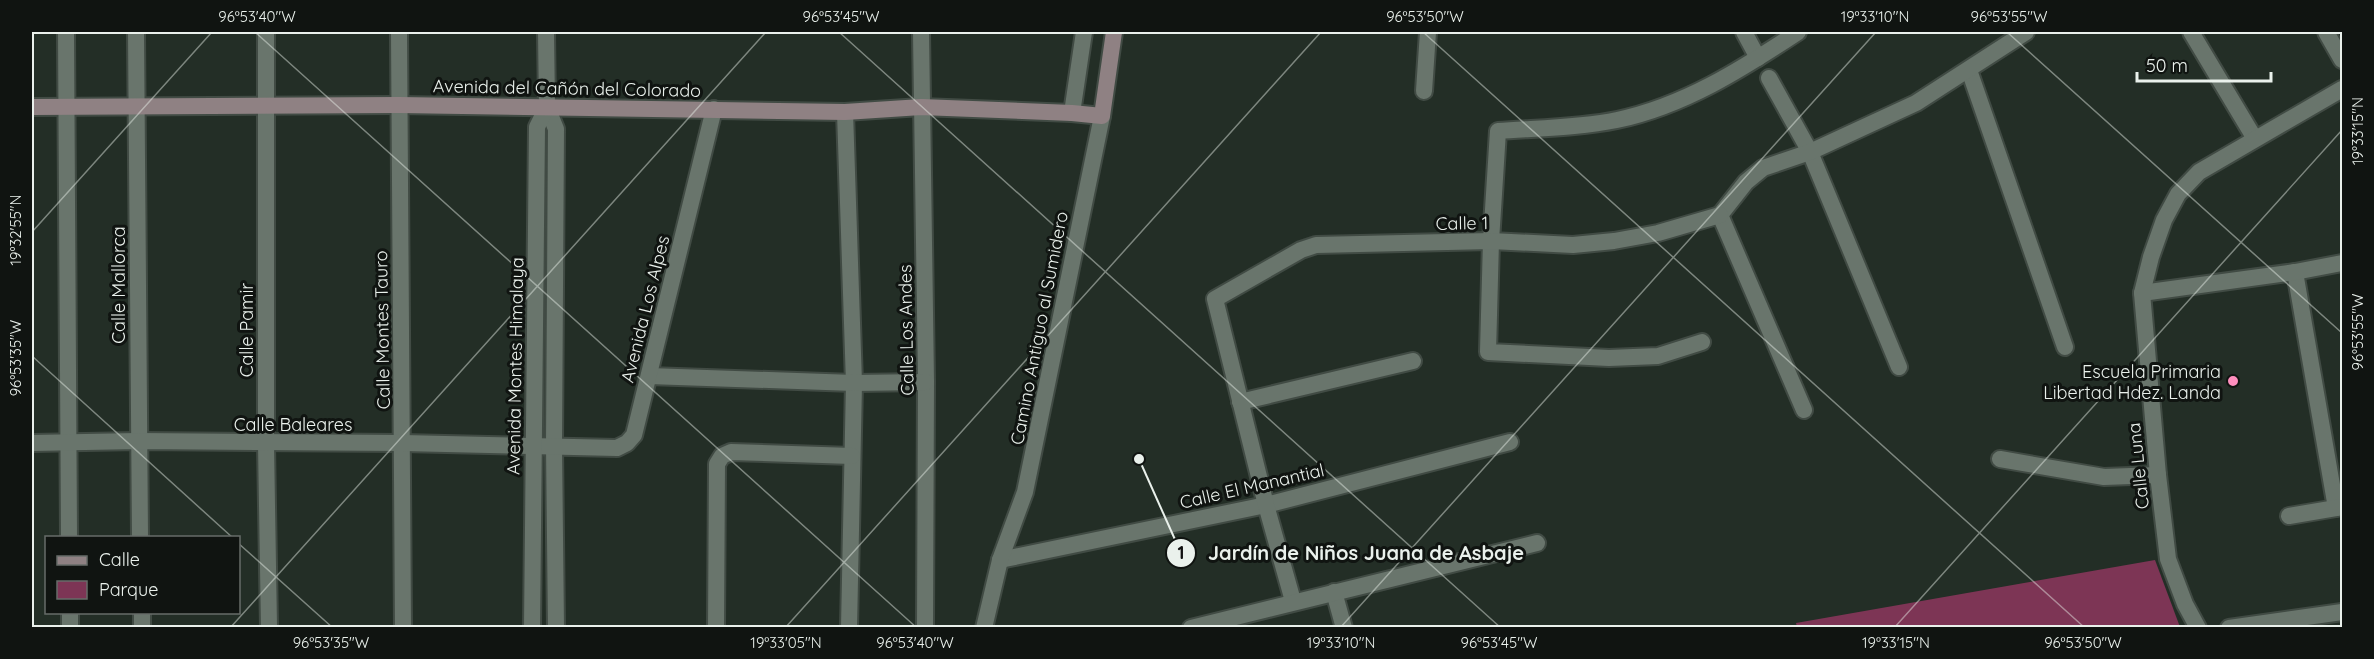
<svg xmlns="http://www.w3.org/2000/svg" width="2374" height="659" viewBox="0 0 2374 659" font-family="Quicksand,sans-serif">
	<rect width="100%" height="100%" fill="#232e26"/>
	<polygon fill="#7d3555" points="2155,560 2180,627 1797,627 1796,623"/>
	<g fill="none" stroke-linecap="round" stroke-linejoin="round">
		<g stroke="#414b44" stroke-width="20">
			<g id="minor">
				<polyline points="66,32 69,538"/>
				<polyline points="136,32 140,538"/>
				<polyline points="266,32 266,444 269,628"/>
				<polyline points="399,32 403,628"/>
				<polyline points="546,32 547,107 556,129 554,446 556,628"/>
				<polyline points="921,32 926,382 925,628"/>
				<polyline points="1744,32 1758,58"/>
				<polyline points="2191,32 2255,139"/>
				<polyline points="2326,32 2342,60"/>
				<polyline points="1969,70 2065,347"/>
				<polyline points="1769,78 1810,152 1899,367"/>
				<polyline points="1424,91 1428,32"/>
				<polyline points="845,112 854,383 849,628"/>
				<polyline points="1072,113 1084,32"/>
				<polyline points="1720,215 1746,182 1763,168 1810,152 1916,103 2026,32"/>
				<polyline points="1720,215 1804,410"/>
				<polyline points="2295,272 2336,508"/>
				<polyline points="2142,293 2295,272 2342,263"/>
				<path d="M1702,342l-44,14 -49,2 -121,-6 3,-111 7,-110c39,-3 80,-3 119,-11 67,-14 125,-51 181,-88"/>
				<polyline points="649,376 854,383 926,382"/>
				<polyline points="1240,402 1413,361"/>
				<polyline points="32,443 138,441 403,443 617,448 627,443 634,435 714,109"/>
				<polyline points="2000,459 2104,477 2158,475"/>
				<polyline points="2289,516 2342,507"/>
				<polyline points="1000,560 1266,505 1510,442"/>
				<polyline points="1334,592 1344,628"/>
				<polyline points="1293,601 1266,505 1215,299 1301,250 1316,245 1491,241 1573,245 1614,241 1658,233 1720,215"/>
				<polyline points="70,612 70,628"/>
				<polyline points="142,612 142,628"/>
				<polyline points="532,628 537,127 547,107"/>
				<polyline points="716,628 717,464 722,456 731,452 852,456"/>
				<polyline points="984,628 1000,560 1025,492 1102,116"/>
				<polyline points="1191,628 1537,543"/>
				<polyline points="2198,628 2185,604 2168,559 2158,475 2142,293 2151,257 2164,220 2178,194 2199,172 2342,89"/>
				<polyline points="2229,628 2342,612"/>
			</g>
		</g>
		<g stroke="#414b44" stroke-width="20">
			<polyline id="secondary" points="32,107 399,105 845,112 921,107 1072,113 1102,116 1114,32"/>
		</g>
		<use href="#minor" stroke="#69756c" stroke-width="16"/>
		<use href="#secondary" stroke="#8f8183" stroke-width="16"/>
	</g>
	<path fill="none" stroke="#eaf1ec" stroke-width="1.5" stroke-opacity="0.45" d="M255,32l662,596M839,32l662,596M1423,32l662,596M2007,32l335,301M32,232l180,-200M32,356l201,182M238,543l95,85M230,628l536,-596M785,628l536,-596M1340,628l536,-596M1894,628l448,-498"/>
	<circle fill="#fe8ebd" stroke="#101411" stroke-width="2" cx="2233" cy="381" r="6"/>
	<g text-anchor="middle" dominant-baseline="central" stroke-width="6" stroke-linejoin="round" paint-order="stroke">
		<g font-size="18" fill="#eaf1ec" stroke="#101411">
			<text transform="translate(567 88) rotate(1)">Avenida del Cañón del Colorado</text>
			<text transform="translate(1462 223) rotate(-1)">Calle 1</text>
			<text transform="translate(118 285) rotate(-90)">Calle Mallorca</text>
			<text transform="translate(645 309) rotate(-76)">Avenida Los Alpes</text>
			<text transform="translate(1039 328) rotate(-79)">Camino Antiguo al Sumidero</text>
			<text transform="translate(246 330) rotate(-90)">Calle Pamir</text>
			<text transform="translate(382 330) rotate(-91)">Calle Montes Tauro</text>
			<text transform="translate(906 330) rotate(-91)">Calle Los Andes</text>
			<text transform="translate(515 366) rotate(-89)">Avenida Montes Himalaya</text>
			<text x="293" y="424">Calle Baleares</text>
			<text transform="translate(2138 466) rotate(-96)">Calle Luna</text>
			<text transform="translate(1252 486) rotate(-13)">Calle El Manantial</text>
		</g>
		<g font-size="18" fill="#eaf1ec" stroke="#101411" text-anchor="end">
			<text x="2221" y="371">Escuela Primaria<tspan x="2221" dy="21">Libertad Hdez. Landa</tspan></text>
		</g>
	</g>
	<path fill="none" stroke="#eaf1ec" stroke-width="2" d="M1139 459L1181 553"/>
	<g fill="#eaf1ec" stroke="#101411" stroke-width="2">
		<circle cx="1139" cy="459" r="6"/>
		<circle cx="1181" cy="553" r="15"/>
	</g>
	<g font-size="18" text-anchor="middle" font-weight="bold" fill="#111">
		<text x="1181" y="559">1</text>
	</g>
	<g font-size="20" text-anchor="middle" font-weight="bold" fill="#eaf1ec" stroke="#101411" stroke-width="6" stroke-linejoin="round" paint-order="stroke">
		<text x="1366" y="560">Jardín de Niños Juana de Asbaje</text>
	</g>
	<rect width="2374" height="659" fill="none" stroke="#101411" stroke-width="66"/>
	<rect x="45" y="536" width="195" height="78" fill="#101411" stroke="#676c69" stroke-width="1.5"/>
	<rect x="57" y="556" width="30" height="9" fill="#8f8183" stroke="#676c69" stroke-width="1.5"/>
	<text x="99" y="566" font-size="18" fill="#eaf1ec">Calle</text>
	<rect x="57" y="581" width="30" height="18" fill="#7d3555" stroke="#676c69" stroke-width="1.5"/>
	<text x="99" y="596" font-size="18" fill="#eaf1ec">Parque</text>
	<path d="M2137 72v9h134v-9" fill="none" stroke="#eaf1ec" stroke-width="3"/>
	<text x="2146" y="72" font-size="18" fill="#eaf1ec" stroke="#101411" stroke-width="4.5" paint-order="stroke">50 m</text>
	<rect x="33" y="33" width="2308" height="593" fill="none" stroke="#eaf1ec" stroke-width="2"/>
	<g font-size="15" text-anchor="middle" fill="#eaf1ec">
		<text x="257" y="22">96°53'40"W</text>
		<text x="841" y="22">96°53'45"W</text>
		<text x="1425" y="22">96°53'50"W</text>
		<text x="1875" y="22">19°33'10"N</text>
		<text x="2009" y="22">96°53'55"W</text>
		<text transform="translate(2358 131) rotate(-90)" y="5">19°33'15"N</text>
		<text transform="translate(16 230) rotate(-90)" y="5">19°32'55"N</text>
		<text transform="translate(2358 332) rotate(-90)" y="5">96°53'55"W</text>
		<text transform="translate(16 358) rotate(-90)" y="5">96°53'35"W</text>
		<text x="331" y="648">96°53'35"W</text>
		<text x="786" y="648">19°33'05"N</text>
		<text x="915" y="648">96°53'40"W</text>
		<text x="1341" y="648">19°33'10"N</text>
		<text x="1499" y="648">96°53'45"W</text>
		<text x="1896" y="648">19°33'15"N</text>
		<text x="2083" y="648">96°53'50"W</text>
	</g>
</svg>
